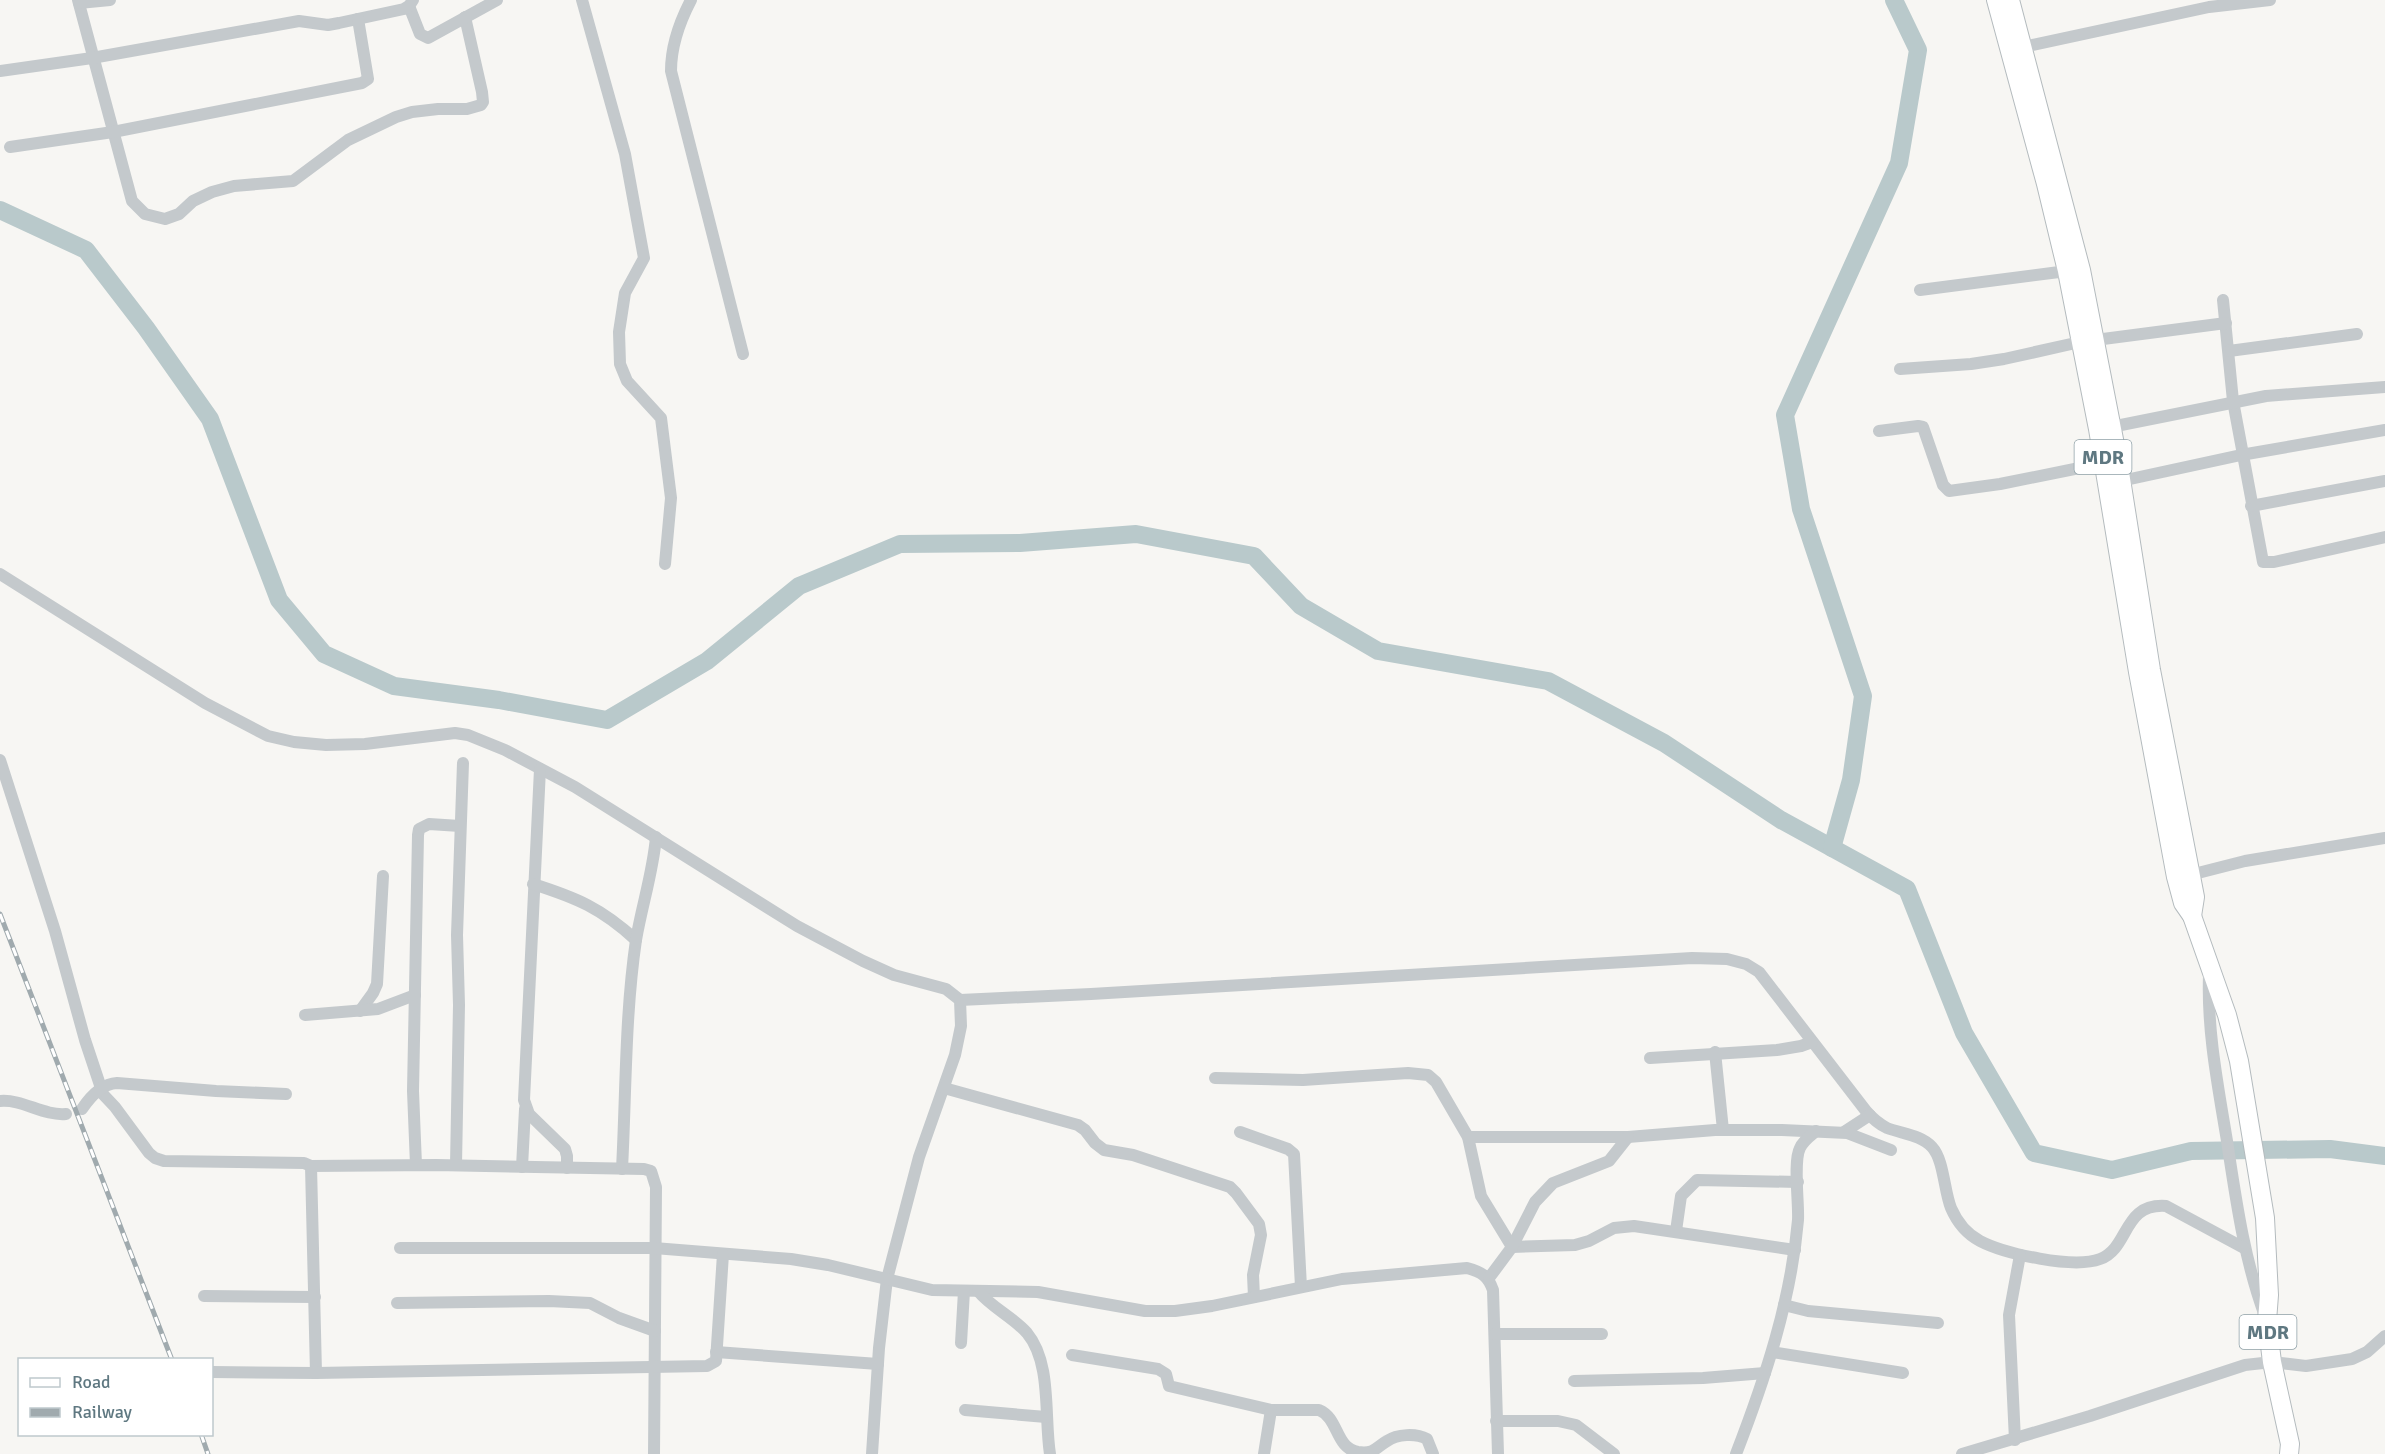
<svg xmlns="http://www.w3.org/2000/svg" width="2385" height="1454" viewBox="0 0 2385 1454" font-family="Signika,sans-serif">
	<rect width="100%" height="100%" fill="#f7f6f3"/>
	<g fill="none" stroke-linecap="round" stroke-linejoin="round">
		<g stroke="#b9c9cb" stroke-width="18">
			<polyline points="0,210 86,250 146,328 210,419 279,600 324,654 394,686 499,700 607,720 707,661 799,586 900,544 1020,543 1136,534 1254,556 1301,606 1378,651 1548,681 1664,743 1781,820 1907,889 1964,1033 2034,1153 2112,1170 2191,1151 2330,1149 2385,1156"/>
			<polyline points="1832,848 1851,780 1863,696 1801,509 1785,415 1899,163 1918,50 1894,0"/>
		</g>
		<g stroke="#b4bbbe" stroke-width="20">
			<g id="primary">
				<polyline points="1996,0 2046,184 2067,271 2098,429 2138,672 2176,877 2183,903 2192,916 2227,1015 2239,1061 2265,1218 2269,1295 2267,1321 2272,1362 2290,1444 2289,1454"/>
				<polyline points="2010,0 2081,270 2118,460 2151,670 2195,897 2192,916"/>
			</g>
		</g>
		<g stroke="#c4c9cc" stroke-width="12">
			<polyline points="78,0 132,201 145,214 165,219 179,214 193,201 212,192 234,186 293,181 348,140 396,117 412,112 438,109 467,109 481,105 483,102 482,92 465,17"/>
			<polyline points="582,0 625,154 644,258 625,293 619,332 620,364 627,381 661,418 671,498 665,564"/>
			<path d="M691,0c-12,23 -20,45 -20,71l72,283"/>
			<polyline points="79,3 110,0"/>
			<polyline points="409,6 420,34 428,38 497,0"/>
			<polyline points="2023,47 2209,7 2270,0"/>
			<polyline points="0,71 92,58 299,21 328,25 339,23 404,9 409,6 413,0"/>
			<polyline points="10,147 113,132 362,83 368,79 358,19"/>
			<polyline points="1920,290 2067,271"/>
			<polyline points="2223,300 2233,401 2263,562 2274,562 2385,537"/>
			<polyline points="2229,351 2357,334"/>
			<polyline points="1900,369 1971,364 2004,359 2080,342 2226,323"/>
			<polyline points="2111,427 2266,396 2385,387"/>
			<polyline points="1879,431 1918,426 1923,427 1943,485 1949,491 2000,484 2104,463"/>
			<polyline points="2121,481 2241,455 2385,430"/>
			<polyline points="2251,506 2385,481"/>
			<polyline points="0,574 205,703 268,736 294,742 326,745 365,744 455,733 468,735 505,750 575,787 797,926 863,961 894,975 946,989 960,1000 961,1026 955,1055 919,1157 887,1279 879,1348 872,1454"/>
			<polyline points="0,760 55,931 85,1040 101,1088"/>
			<polyline points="540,769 524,1100 529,1114 565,1149 567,1156 567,1168"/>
			<polyline points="2190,875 2245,861 2385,838"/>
			<path d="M533,884c44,14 68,24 103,56"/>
			<path d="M2209,976c-2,55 9,110 18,165 9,59 17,118 38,175"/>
			<path d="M960,1000l131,-6 601,-36 35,1 19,5 13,8 107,139c6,7 13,13 21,17 16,6 34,7 45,19 12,13 12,44 19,61 6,14 16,26 29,33 25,13 94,28 120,18 30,-11 22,-56 66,-53l78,42"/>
			<polyline points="360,1011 373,993 377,984 383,876"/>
			<polyline points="305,1015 378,1009 415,995"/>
			<polyline points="1715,1052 1723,1130"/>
			<polyline points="1650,1058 1777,1050 1801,1046 1812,1042"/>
			<polyline points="1215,1078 1303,1080 1408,1073 1428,1075 1436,1082 1468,1137 1481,1196 1512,1247 1575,1245 1589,1241 1614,1228 1634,1226 1795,1250"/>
			<polyline points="944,1088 1078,1125 1085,1130 1095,1143 1104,1150 1133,1155 1230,1187 1236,1193 1259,1224 1261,1235 1253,1275 1254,1297"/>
			<polyline points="99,1090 115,1107 149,1153 155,1158 164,1161 304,1163 311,1166 316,1373"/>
			<path d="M0,1101c23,-2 43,15 66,13"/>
			<path d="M82,1109c8,-12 19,-25 35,-26l99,8 70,3"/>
			<polyline points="1240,1132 1288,1149 1294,1154 1301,1287"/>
			<polyline points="1844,1132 1870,1115"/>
			<polyline points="1468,1137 1628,1137 1715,1130 1782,1130 1847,1133 1891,1150"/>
			<polyline points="416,1165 413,1091 418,835 419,829 429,824 460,826"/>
			<polyline points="456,1165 459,1005 457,935 463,763"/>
			<polyline points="311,1166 436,1165 644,1169 651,1171 656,1187 654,1454"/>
			<polyline points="522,1167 525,1109"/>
			<path d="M622,1169c4,-76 3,-154 14,-229 6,-35 17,-68 20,-103"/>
			<polyline points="1676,1231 1681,1196 1697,1180 1798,1182"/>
			<path d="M400,1248h254l137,11 37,6 104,25 106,2 107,19h30l37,-5 130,-27 125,-11c15,4 21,8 26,22l5,164"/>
			<polyline points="1489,1278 1512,1247 1535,1202 1553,1183 1609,1161 1628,1137"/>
			<path d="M978,1291c14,17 35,26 49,42 25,30 17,84 23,121"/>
			<polyline points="204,1296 315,1297"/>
			<polyline points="397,1303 549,1301 590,1303 619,1318 655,1331"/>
			<polyline points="1784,1305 1808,1311 1938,1323"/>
			<polyline points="1495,1334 1602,1334"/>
			<polyline points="961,1343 964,1291"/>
			<polyline points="716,1352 878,1364"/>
			<polyline points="1772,1352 1903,1373"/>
			<path d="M1072,1355l86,14 8,5 3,12 102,24h48c20,8 16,38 39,42 17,2 17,-4 29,-11 10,-7 29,-8 40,-2l6,15"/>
			<polyline points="212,1372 316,1373 707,1366 716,1361 723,1254"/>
			<polyline points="1574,1381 1703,1378 1765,1373"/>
			<polyline points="965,1410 1046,1417"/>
			<polyline points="1496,1421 1558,1421 1576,1425 1614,1454"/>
			<polyline points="2015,1440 2009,1315 2020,1255"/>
			<polyline points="1264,1454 1271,1410"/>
			<path d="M1736,1454c29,-75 55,-153 62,-234 1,-17 -5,-59 2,-72 3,-7 10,-12 16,-17"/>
			<polyline points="1962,1454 2090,1416 2245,1365 2272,1362 2306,1366 2352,1359 2367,1352 2385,1336"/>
		</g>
		<use href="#primary" stroke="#fff" stroke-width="18"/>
		<g stroke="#a0aaae" stroke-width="5">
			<g id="rail">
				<polyline points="0,914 172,1360"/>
				<polyline points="201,1434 208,1454"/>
			</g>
		</g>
		<use href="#rail" stroke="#fff" stroke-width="3" stroke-dasharray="9" stroke-linecap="butt"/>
	</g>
	<g text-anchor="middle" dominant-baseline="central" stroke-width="6" stroke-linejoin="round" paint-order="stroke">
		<g fill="#fff" stroke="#8fa0a7" stroke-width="1.5">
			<rect x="2074.5" y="440" width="57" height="34" rx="4.5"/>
			<rect x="2239.5" y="1315" width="57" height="34" rx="4.5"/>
		</g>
		<g font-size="20" font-weight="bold" fill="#5f7881">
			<text x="2103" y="457">MDR</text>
			<text x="2268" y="1332">MDR</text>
		</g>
	</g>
	<rect x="18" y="1358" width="195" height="78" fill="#ffffff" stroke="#bfc9cd" stroke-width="1.5"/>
	<rect x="30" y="1378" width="30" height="9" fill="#ffffff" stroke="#bfc9cd" stroke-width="1.5"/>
	<text x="72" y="1388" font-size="18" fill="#5f7881">Road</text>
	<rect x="30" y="1408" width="30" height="9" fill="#a0aaae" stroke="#bfc9cd" stroke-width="1.5"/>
	<text x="72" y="1418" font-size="18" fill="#5f7881">Railway</text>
</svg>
